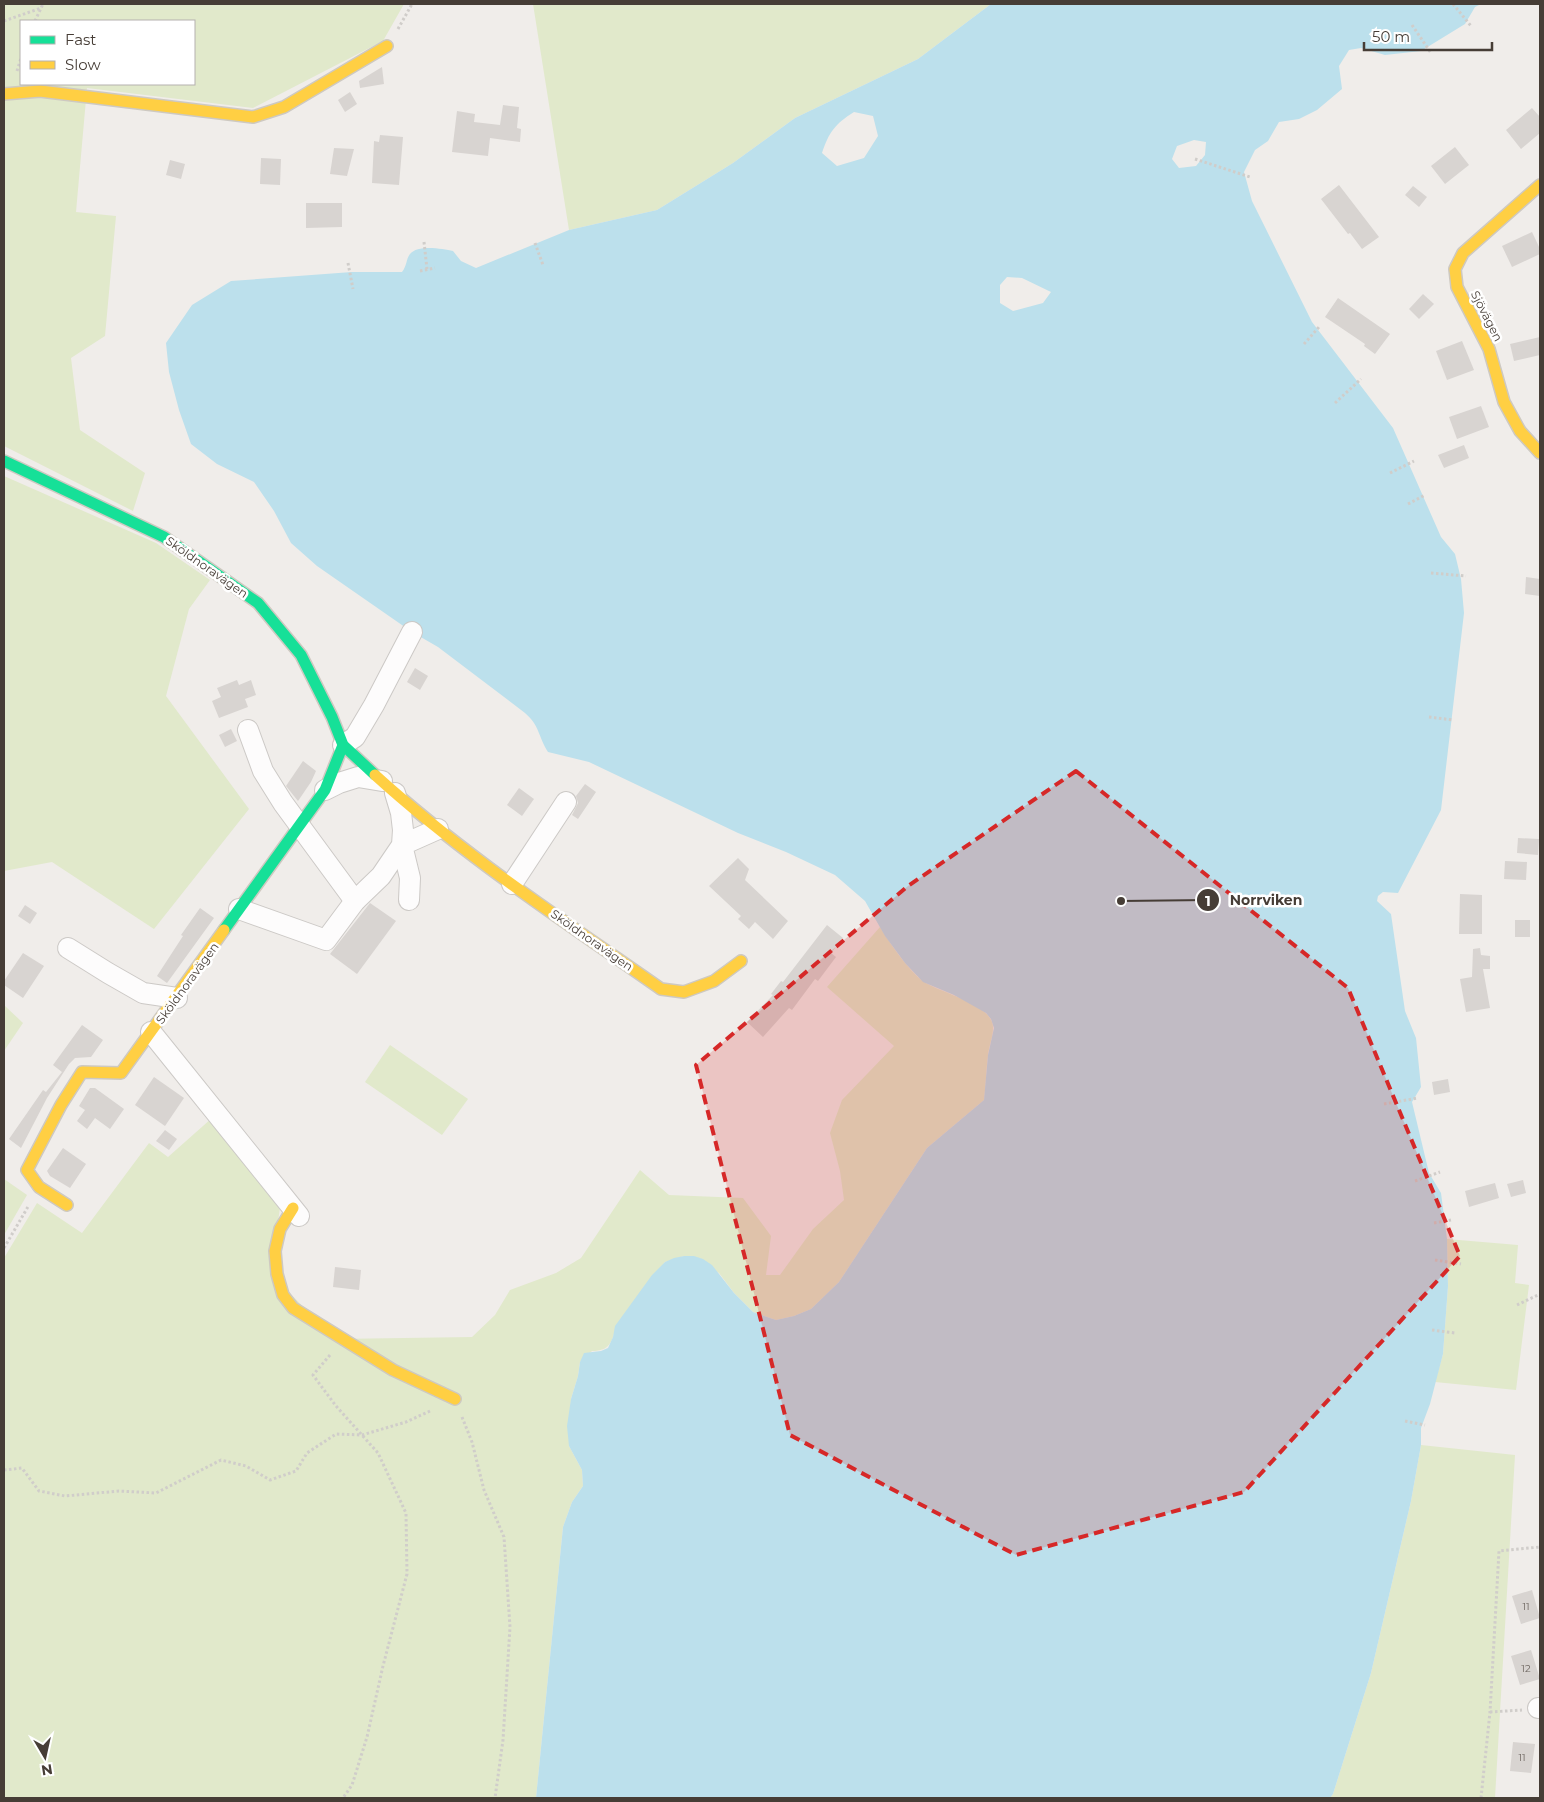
<svg xmlns="http://www.w3.org/2000/svg" width="1544" height="1802" viewBox="0 0 1544 1802" font-family="Montserrat,sans-serif">
	<rect width="100%" height="100%" fill="#f0edea"/>
	<g fill="#e1e9cb" fill-rule="evenodd">
		<path d="M4,4h400l-21,37 -130,67 -166,-20 -11,124 40,4 -11,120 -34,22 9,72 65,43 -12,38 -129,-65zM21,21h173v63h-173z"/>
		<polygon points="533,4 991,4 918,59 795,118 733,163 657,210 569,230"/>
		<polygon points="4,476 156,543 210,580 189,609 166,696 249,809 154,929 52,862 4,871"/>
		<path d="M880,927c9,15 29,44 43,54 16,12 71,23 70,47 0,9 -4,18 -5,27 -2,15 -2,30 -4,45l-57,48 -88,134 -28,27 -17,7 -18,4 -23,-8 -19,-19 -15,-20 -35,-17 -19,6 -49,64c-4,16 -6,25 -24,25l-12,11 -2,14 -7,23 -2,47 13,24 1,16 -11,16 -9,25 -27,271h-532v-540l33,-55 45,30 67,-90 19,14 44,-39 69,82 -10,74 64,65 137,-2 23,-22 15,-25 46,-17 25,-15 59,-88 29,25 74,3 28,38 -5,39h14l33,-46 31,-29 -4,-29 -10,-38 12,-33 52,-54 -67,-59z"/>
		<polygon points="4,1005 23,1023 4,1051"/>
		<polygon points="390,1045 468,1099 442,1135 365,1082"/>
		<polygon points="4,1179 27,1195 4,1235"/>
		<polygon points="1447,1239 1518,1245 1515,1283 1529,1285 1516,1390 1435,1382 1443,1354 1448,1286"/>
		<polygon points="1421,1445 1515,1455 1495,1798 1330,1798 1333,1794 1371,1673 1411,1501"/>
	</g>
	<path fill="#bce0ec" fill-rule="evenodd" d="M991,4h490l-6,3 -10,17 -44,27 -36,4 -24,-7 -12,2 -10,16 3,23 -25,21 -18,9 -20,3 -11,19 -13,9 -11,22 8,29 60,121 81,106 48,109 14,17 6,25 3,34 -23,197 -43,83 -15,-1 -5,4 -1,5 14,13 14,97 11,27 5,49 -9,15 17,71 12,20 6,46 1,47 -5,68 -13,50 -9,24v17l-10,56 -40,172 -38,121 -3,4h-794l27,-271 9,-25 11,-16 -1,-16 -13,-24 -2,-20 4,-27 7,-23 2,-14 4,-9 17,-2 7,-3 5,-11 2,-11 37,-51 13,-13 9,-4 10,-2h10l9,3 9,6 22,28 19,19 23,8 18,-4 17,-7 28,-27 88,-134 57,-48 4,-45 6,-27 -3,-9 -5,-6 -32,-18 -31,-13 -18,-19 -20,-27 -20,-35 -30,-26 -49,-23 -48,-19 -149,-71 -41,-10c-10,-16 -8,-26 -23,-39l-87,-66 -26,-15 -95,-66 -26,-23 -17,-32 -20,-29 -37,-18 -26,-20 -12,-34 -10,-38 -3,-29 26,-38 39,-24 121,-9h50c5,-6 4,-13 8,-18 8,-10 33,-5 43,-3l8,10 15,7 93,-38 88,-20 76,-47 62,-45 123,-59zM854,112l19,4 5,20 -14,22 -27,8 -15,-13c7,-21 13,-29 32,-41zM1194,140l12,2 -1,13 -9,11 -17,2 -7,-9 5,-13zM1007,277l15,1 29,14 -8,11 -30,8 -13,-8v-18z"/>
	<g fill="#d8d4d1">
		<polygon points="382,67 384,84 360,88 359,81"/>
		<polygon points="350,92 357,104 345,112 338,100"/>
		<polygon points="503,105 519,107 517,128 521,129 520,142 490,138 488,156 452,152 457,111 475,114 474,122 500,125"/>
		<polygon points="1532,108 1540,117 1540,133 1521,149 1506,130"/>
		<polygon points="380,135 403,137 399,185 372,183 374,141 379,142"/>
		<polygon points="1455,147 1469,165 1445,184 1431,166"/>
		<polygon points="334,148 354,149 347,176 330,174"/>
		<polygon points="261,158 281,159 280,185 260,184"/>
		<polygon points="170,160 185,164 181,179 166,175"/>
		<polygon points="1339,185 1379,237 1362,249 1350,233 1348,234 1321,199"/>
		<polygon points="1413,186 1427,197 1419,207 1405,195"/>
		<polygon points="306,203 342,203 342,227 306,228"/>
		<polygon points="1532,232 1540,249 1540,254 1512,267 1502,246"/>
		<polygon points="1423,294 1434,304 1419,319 1409,309"/>
		<polygon points="1338,298 1390,334 1375,354 1364,346 1365,344 1325,317"/>
		<polygon points="1540,337 1540,355 1514,361 1510,344"/>
		<polygon points="1462,341 1474,370 1447,380 1436,351"/>
		<polygon points="1481,406 1489,427 1457,439 1449,417"/>
		<polygon points="1464,445 1469,458 1444,468 1438,455"/>
		<polygon points="1526,577 1540,579 1540,596 1525,594"/>
		<polygon points="415,668 428,676 420,690 407,682"/>
		<polygon points="237,680 239,685 251,680 256,695 245,699 248,707 219,718 212,701 221,697 217,688"/>
		<polygon points="231,729 237,741 225,747 219,735"/>
		<polygon points="303,761 316,771 311,782 298,801 286,786"/>
		<polygon points="585,784 596,792 578,819 572,815 578,803 576,796"/>
		<polygon points="519,788 534,799 522,816 507,805"/>
		<polygon points="1518,838 1539,839 1538,855 1517,853"/>
		<polygon points="738,858 749,869 745,880 788,921 773,939 755,922 749,929 738,919 741,916 709,886"/>
		<polygon points="1505,861 1527,862 1526,880 1504,879"/>
		<polygon points="1460,894 1482,895 1482,934 1459,934"/>
		<polygon points="370,903 396,921 357,974 330,954"/>
		<polygon points="25,905 37,913 30,924 18,916"/>
		<polygon points="200,908 214,918 167,983 157,976 183,936 181,935"/>
		<rect x="1515" y="920" width="15" height="17"/>
		<polygon points="827,925 843,938 831,953 836,957 818,981 815,979 792,1010 789,1008 763,1037 747,1022 773,995 771,994 781,981 783,982"/>
		<polygon points="1480,948 1481,955 1490,956 1490,969 1483,969 1490,1008 1466,1012 1460,979 1472,977 1473,949"/>
		<polygon points="23,953 44,966 23,998 4,985 4,981"/>
		<polygon points="82,1025 103,1040 91,1057 75,1058 69,1064 47,1098 21,1148 9,1139 43,1090 46,1092 62,1072 53,1065"/>
		<polygon points="154,1077 184,1098 165,1126 135,1105"/>
		<polygon points="1448,1079 1450,1092 1434,1095 1432,1082"/>
		<polygon points="90,1088 95,1088 124,1109 110,1129 95,1118 87,1129 77,1121 85,1110 79,1106"/>
		<polygon points="165,1130 177,1139 169,1150 156,1141"/>
		<polygon points="63,1148 86,1164 70,1188 50,1176 47,1171"/>
		<polygon points="1523,1180 1526,1193 1511,1197 1507,1184"/>
		<polygon points="1495,1183 1499,1198 1469,1207 1465,1191"/>
		<polygon points="335,1267 361,1270 359,1290 333,1287"/>
		<polygon points="1532,1590 1540,1618 1521,1624 1512,1596"/>
		<polygon points="1531,1650 1540,1679 1520,1685 1511,1656"/>
		<polygon points="1513,1742 1535,1744 1531,1773 1510,1771"/>
	</g>
	<g fill="none" stroke-linecap="round" stroke-linejoin="round">
		<g stroke="#ccc9c6" stroke-width="22">
			<g id="street">
				<polyline points="248,730 263,771 283,803 355,901"/>
				<polyline points="343,745 355,737 374,705 412,632"/>
				<polyline points="325,790 339,783 358,777 382,781"/>
				<polyline points="512,884 566,802"/>
				<polyline points="409,900 410,878 402,845 438,829"/>
				<polyline points="239,909 326,940 355,901 381,876 402,845 403,830 401,813 395,793"/>
				<polyline points="68,948 108,973 143,993 177,998"/>
				<polyline points="151,1032 299,1216"/>
				<polyline points="1538,1708 1540,1708"/>
			</g>
		</g>
		<g stroke="#cec9c1" stroke-width="14">
			<g id="fast">
				<polyline points="4,461 164,537 258,603 301,655 332,717 343,745 375,775"/>
				<polyline points="224,930 325,790 343,745"/>
			</g>
		</g>
		<g stroke="#cec9c1" stroke-width="14">
			<g id="slow">
				<polyline points="4,94 40,91 253,117 284,107 387,46"/>
				<polyline points="1540,185 1463,253 1455,269 1457,287 1489,349 1504,402 1520,431 1540,453"/>
				<path d="M375,775c88,80 189,146 286,214l23,3 30,-11 27,-20"/>
				<polyline points="67,1205 39,1187 27,1170 61,1105 82,1072 121,1073 224,930"/>
				<polyline points="293,1208 280,1229 275,1251 277,1274 283,1295 293,1308 393,1370 455,1399"/>
			</g>
		</g>
		<g stroke="#d0cdca" stroke-width="3" stroke-dasharray="2.5 2.5" stroke-linecap="butt">
			<polyline points="1453,4 1471,26"/>
			<polyline points="4,21 41,8"/>
			<polyline points="35,21 43,4"/>
			<polyline points="1412,25 1431,53"/>
			<polyline points="398,29 412,4"/>
			<polyline points="17,71 21,58"/>
			<polyline points="1195,159 1250,177"/>
			<polyline points="424,242 427,269"/>
			<polyline points="535,243 543,265"/>
			<polyline points="348,263 353,289"/>
			<polyline points="420,271 435,268"/>
			<polyline points="1304,344 1319,327"/>
			<polyline points="1335,403 1361,379"/>
			<polyline points="1390,473 1414,461"/>
			<polyline points="1408,504 1425,495"/>
			<polyline points="1431,573 1466,576"/>
			<polyline points="1429,717 1453,720"/>
			<polyline points="1384,1104 1418,1098"/>
			<polyline points="1415,1181 1440,1172"/>
			<polyline points="1434,1223 1451,1220"/>
			<polyline points="4,1248 29,1205"/>
			<polyline points="1435,1260 1461,1264"/>
			<polyline points="1517,1305 1540,1294"/>
			<polyline points="1432,1330 1455,1333"/>
			<polyline points="330,1355 313,1375 336,1406 378,1453 406,1513 407,1574 383,1666 367,1737 352,1785 343,1798"/>
			<polyline points="462,1417 472,1442 484,1490 504,1537 510,1627 503,1740 495,1798"/>
			<polyline points="1405,1421 1425,1425"/>
			<polyline points="4,1470 22,1468 39,1491 65,1496 119,1491 156,1493 221,1460 246,1466 270,1480 296,1471 307,1453 336,1434 362,1435 406,1422 430,1411"/>
			<polyline points="1490,1712 1522,1710"/>
			<polyline points="1481,1798 1490,1712 1499,1551 1540,1547"/>
		</g>
		<use href="#street" stroke="#fdfcfc" stroke-width="20"/>
		<use href="#fast" stroke="#16e098" stroke-width="11"/>
		<use href="#slow" stroke="#ffcf43" stroke-width="11"/>
	</g>
	<path fill="#d62828" fill-opacity="0.2" stroke="#d62828" stroke-width="4" stroke-dasharray="10 6" stroke-linejoin="round" d="M1076,771l272,217 112,268 -216,236 -228,63 -226,-120 -94,-370 212,-179z"/>
	<g text-anchor="middle" dominant-baseline="central" stroke-width="5" stroke-linejoin="round" paint-order="stroke">
		<g font-size="10" fill="#6c645e">
			<text x="1526" y="1606">11</text>
			<text x="1526" y="1668">12</text>
			<text x="1522" y="1757">11</text>
		</g>
		<g font-size="12" fill="#463d36" stroke="#fff">
			<text transform="translate(1487 316) rotate(63)">Sjövägen</text>
			<text transform="translate(207 567) rotate(35)">Sköldnoravägen</text>
			<text transform="translate(592 940) rotate(35)">Sköldnoravägen</text>
			<text transform="translate(187 983) rotate(-54)">Sköldnoravägen</text>
		</g>
	</g>
	<path fill="none" stroke="#463d36" stroke-width="2" d="M1121 901L1208 900"/>
	<g fill="#463d36" stroke="#fff" stroke-width="2">
		<circle cx="1121" cy="901" r="5"/>
		<circle cx="1208" cy="900" r="12"/>
	</g>
	<g font-size="15" text-anchor="middle" font-weight="bold" fill="#fff">
		<text x="1208" y="906">1</text>
	</g>
	<g font-size="14" text-anchor="middle" font-weight="bold" fill="#463d36" stroke="#fff" stroke-width="5" stroke-linejoin="round" paint-order="stroke">
		<text x="1266" y="905">Norrviken</text>
	</g>
	<rect width="1544" height="1802" fill="none" stroke="#463d36" stroke-width="10"/>
	<rect x="20" y="20" width="175" height="65" fill="#ffffff" stroke="#b5b1af"/>
	<rect x="30" y="36" width="25" height="8" fill="#16e098" stroke="#b5b1af"/>
	<text x="65" y="45" font-size="15" fill="#463d36">Fast</text>
	<rect x="30" y="61" width="25" height="8" fill="#ffcf43" stroke="#b5b1af"/>
	<text x="65" y="70" font-size="15" fill="#463d36">Slow</text>
	<g transform="translate(45 1757) rotate(171)" stroke="#ffffff" stroke-width="4" paint-order="stroke">
	<path d="M0-4L9 19L0 12L-9 19Z" fill="#463d36"/>
	<text y="-8" font-size="14" font-weight="bold" text-anchor="middle" fill="#463d36">N</text>
	</g>
	<path d="M1364 42v8h128v-8" fill="none" stroke="#463d36" stroke-width="2.5"/>
	<text x="1372" y="42" font-size="15" fill="#463d36" stroke="#ffffff" stroke-width="4" paint-order="stroke">50 m</text>
</svg>
